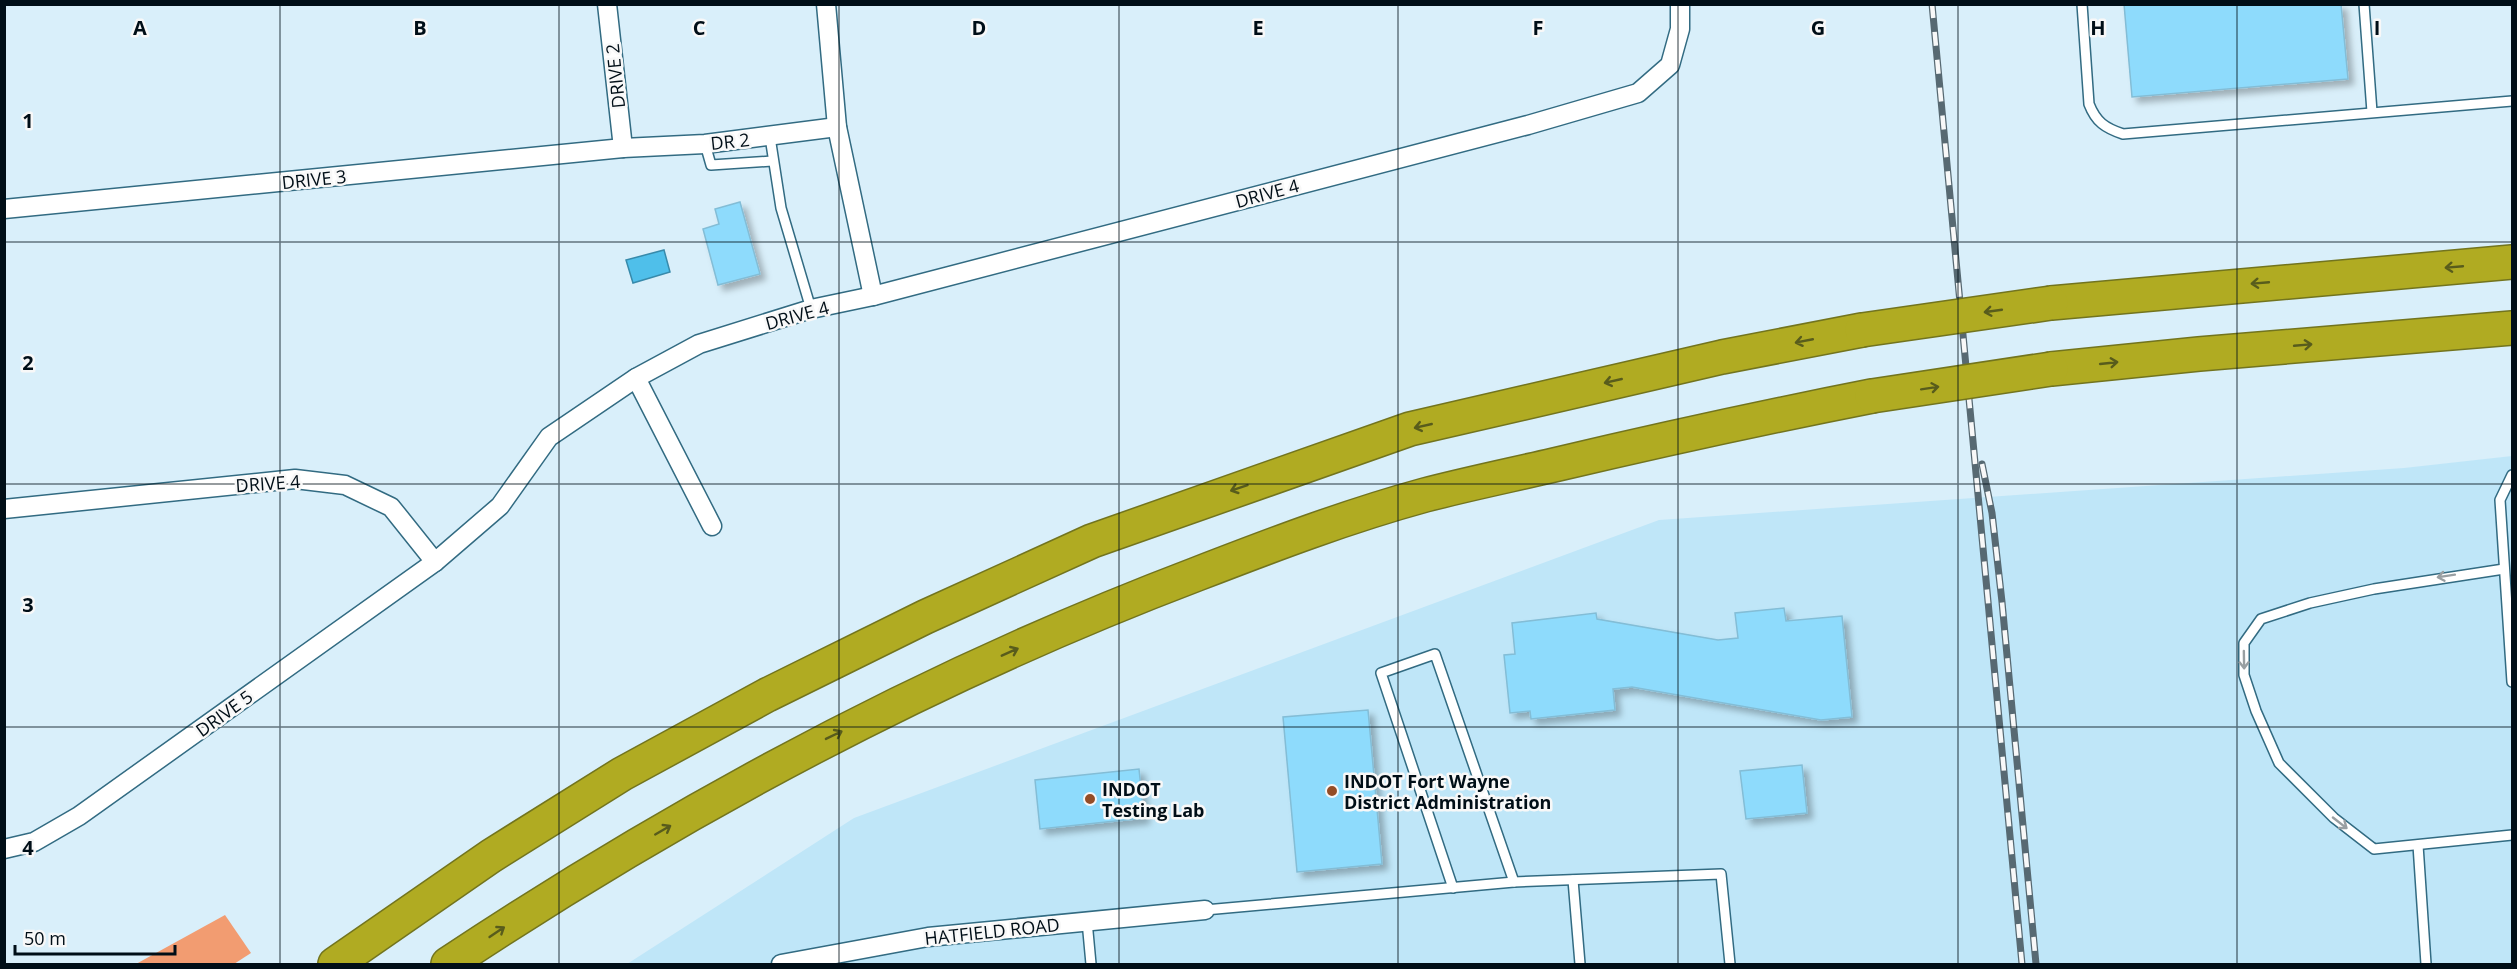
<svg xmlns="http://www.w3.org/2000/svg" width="2517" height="969" viewBox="0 0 2517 969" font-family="'Open Sans',sans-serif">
	<defs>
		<filter id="shadow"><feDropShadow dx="5.5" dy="5.5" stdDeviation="3" flood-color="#0004"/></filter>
	</defs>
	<rect width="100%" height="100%" fill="#d9effa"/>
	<polygon fill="#bfe6f8" points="2512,456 2512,964 627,964 854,818 1659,520 2404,468"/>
	<polygon fill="#f29c71" points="225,915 251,953 234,964 136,964"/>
	<polygon fill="#4fbfea" stroke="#378aab" stroke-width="1.5" points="664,250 670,272 633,283 626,260"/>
	<g fill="#8edbfc" stroke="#83bdd6" stroke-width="1.5" filter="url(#shadow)">
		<polygon points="2124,4 2341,4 2348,79 2132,97"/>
		<polygon points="740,202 760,274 718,285 703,229 719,224 715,209"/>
		<polygon points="1784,608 1786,621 1842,616 1852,717 1821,720 1632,687 1613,689 1615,710 1531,719 1530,711 1510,713 1504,655 1515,654 1512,623 1596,613 1597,619 1718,640 1738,638 1735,613"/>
		<polygon points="1368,710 1382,864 1297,872 1283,717"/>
		<polygon points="1802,765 1807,813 1746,819 1740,771"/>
		<polygon points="1139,769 1144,818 1040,829 1035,780"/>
	</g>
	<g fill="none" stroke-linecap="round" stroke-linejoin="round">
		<g stroke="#326b82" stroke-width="12">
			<g id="lane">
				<path d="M2082,4l7,100c7,18 16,24 34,30l389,-33"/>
				<polyline points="2364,4 2372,112"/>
				<polyline points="770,137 781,208 811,309"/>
				<polyline points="705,144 711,165 772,161"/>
				<polyline points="2512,475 2500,500 2512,682"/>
				<polyline points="2504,569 2374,589 2310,603 2261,619 2244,643 2244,675 2256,711 2279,763 2334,818 2374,849 2512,835"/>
				<polyline points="2418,845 2426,964"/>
				<polyline points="1573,880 1580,964"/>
				<polyline points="1453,888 1381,673 1435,654 1514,882"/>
				<polyline points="1205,910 1514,882 1721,874 1730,964"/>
				<polyline points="1087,921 1091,964"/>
			</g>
		</g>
		<g stroke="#326b82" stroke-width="21">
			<g id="street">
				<polyline points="607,4 623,148"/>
				<polyline points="826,4 837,127 873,296"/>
				<polyline points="4,209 623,148 705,144 837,127"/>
				<polyline points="636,378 712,526"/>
				<polyline points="4,509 295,479 345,485 391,507 435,562"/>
				<polyline points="4,849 34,842 79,816 435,562 500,506 549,437 636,378 699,344 811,309 873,296 1528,125 1638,93 1670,65 1680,29 1680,4"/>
				<polyline points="781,964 928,937 1205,910"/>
			</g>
		</g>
		<g stroke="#72741e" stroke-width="36">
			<g id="highway">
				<polyline points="2051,303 2512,262"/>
				<polyline points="2051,369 2199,354 2512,328"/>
				<polyline points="335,964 491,856 622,774 767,695 925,617 1092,541 1410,429 1722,357 1862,330"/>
				<path d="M448,964c238,-158 483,-289 749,-390 75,-29 151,-58 228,-79 42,-11 86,-20 129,-30 106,-25 211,-48 318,-69"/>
			</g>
		</g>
		<use href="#lane" stroke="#fff" stroke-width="9"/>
		<use href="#street" stroke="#fff" stroke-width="18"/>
		<use href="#highway" stroke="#b0ab22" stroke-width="33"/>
		<g stroke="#576972" stroke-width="7">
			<g id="rail">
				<polyline points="1932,4 2022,964"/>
				<polyline points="1982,464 1992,513 2002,602 2036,964"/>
			</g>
		</g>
		<use href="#rail" stroke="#f8f8f8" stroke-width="4.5" stroke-dasharray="14" stroke-linecap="butt"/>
		<g stroke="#72741e" stroke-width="36" stroke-linecap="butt">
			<g id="highway-bridge">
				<polyline points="1862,330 2051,303"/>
				<polyline points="1872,396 2051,369"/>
			</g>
		</g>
		<use href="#highway-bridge" stroke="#b0ab22" stroke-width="33"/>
	</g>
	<defs><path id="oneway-shaft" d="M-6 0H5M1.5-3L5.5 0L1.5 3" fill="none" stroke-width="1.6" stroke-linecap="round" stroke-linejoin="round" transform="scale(1.5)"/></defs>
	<g stroke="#585c1c">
		<use href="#oneway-shaft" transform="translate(2454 267) rotate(175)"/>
		<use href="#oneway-shaft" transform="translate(2260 283) rotate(175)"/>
		<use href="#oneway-shaft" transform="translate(1993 311) rotate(172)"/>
		<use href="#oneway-shaft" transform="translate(1804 341) rotate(169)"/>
		<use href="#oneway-shaft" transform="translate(2303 345) rotate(-5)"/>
		<use href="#oneway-shaft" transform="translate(2109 363) rotate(-6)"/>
		<use href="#oneway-shaft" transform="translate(1613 381) rotate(167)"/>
		<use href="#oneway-shaft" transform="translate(1930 388) rotate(-9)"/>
		<use href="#oneway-shaft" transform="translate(1423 426) rotate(167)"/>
		<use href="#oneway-shaft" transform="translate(1239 488) rotate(161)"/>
		<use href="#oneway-shaft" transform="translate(1010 652) rotate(-24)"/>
		<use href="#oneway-shaft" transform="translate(834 735) rotate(-26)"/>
		<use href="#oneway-shaft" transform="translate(663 830) rotate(-30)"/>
		<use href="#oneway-shaft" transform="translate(497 932) rotate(-34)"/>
	</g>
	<g stroke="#999fa2">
		<use href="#oneway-shaft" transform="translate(2446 576) rotate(171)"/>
		<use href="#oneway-shaft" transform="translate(2244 660) rotate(89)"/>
		<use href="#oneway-shaft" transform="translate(2340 823) rotate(38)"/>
	</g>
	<path fill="none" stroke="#000e17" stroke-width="1.5" stroke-opacity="0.55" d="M280,4v960M559,4v960M839,4v960M1119,4v960M1398,4v960M1678,4v960M1958,4v960M2237,4v960M4,242h2508M4,484h2508M4,727h2508"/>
	<g fill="#944d27" stroke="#f8f8f8" stroke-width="2">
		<circle cx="1332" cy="791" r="6"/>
		<circle cx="1090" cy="799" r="6"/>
	</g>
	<g text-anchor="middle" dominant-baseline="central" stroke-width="5" stroke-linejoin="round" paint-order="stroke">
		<g font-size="18" fill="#000e17" stroke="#f8f8f8">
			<text transform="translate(615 76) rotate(-96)">DRIVE 2</text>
			<text transform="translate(730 141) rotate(-6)">DR 2</text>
			<text transform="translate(314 179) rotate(-6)">DRIVE 3</text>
			<text transform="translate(1267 193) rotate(-15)">DRIVE 4</text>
			<text transform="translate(797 315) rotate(-15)">DRIVE 4</text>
			<text transform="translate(268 483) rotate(-4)">DRIVE 4</text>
			<text transform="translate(224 713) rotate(-36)">DRIVE 5</text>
			<text transform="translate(992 931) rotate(-6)">HATFIELD ROAD</text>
		</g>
		<g font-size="18" font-weight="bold" fill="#000e17" stroke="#f8f8f8" text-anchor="start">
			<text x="1344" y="781">INDOT Fort Wayne<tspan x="1344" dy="21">District Administration</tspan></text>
			<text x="1102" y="789">INDOT<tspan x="1102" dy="21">Testing Lab</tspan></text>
		</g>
	</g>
	<g font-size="20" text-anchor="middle" font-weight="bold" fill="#000e17" stroke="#f8f8f8" stroke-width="5" stroke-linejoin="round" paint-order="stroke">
		<text x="140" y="35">A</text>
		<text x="420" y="35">B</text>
		<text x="699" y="35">C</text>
		<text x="979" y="35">D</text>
		<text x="1258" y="35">E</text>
		<text x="1538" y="35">F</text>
		<text x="1818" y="35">G</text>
		<text x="2098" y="35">H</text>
		<text x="2377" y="35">I</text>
		<text x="28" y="128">1</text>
		<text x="28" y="370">2</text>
		<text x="28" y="612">3</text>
		<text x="28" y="855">4</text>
	</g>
	<rect width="2517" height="969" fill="none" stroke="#000e17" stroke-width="12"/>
	<path d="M15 945v9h160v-9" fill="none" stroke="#000e17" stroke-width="3"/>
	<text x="24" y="945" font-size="18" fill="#000e17" stroke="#f8f8f8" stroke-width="4.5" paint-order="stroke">50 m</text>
</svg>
